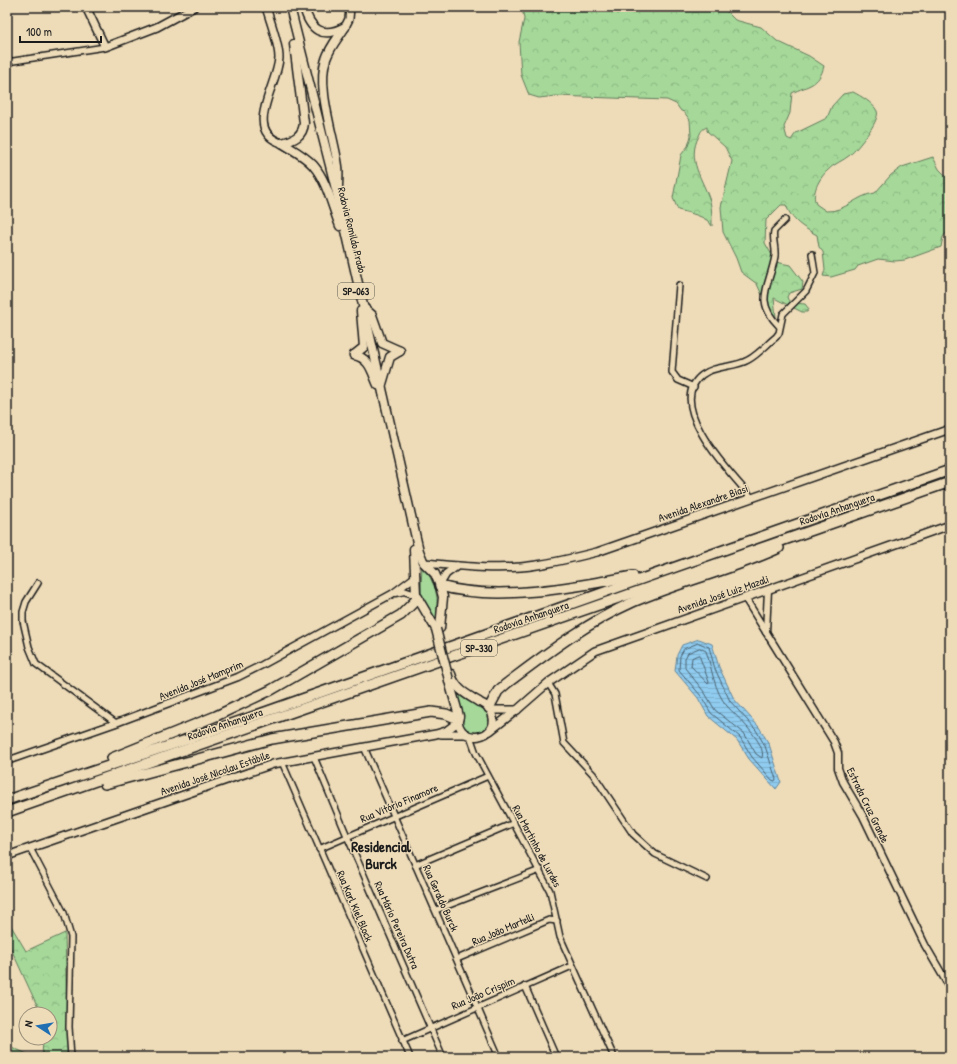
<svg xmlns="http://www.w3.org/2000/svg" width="957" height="1064" viewBox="0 0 957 1064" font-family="'Patrick Hand',sans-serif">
	<defs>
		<pattern id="forest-crowns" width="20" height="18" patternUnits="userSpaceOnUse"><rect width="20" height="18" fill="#a5d899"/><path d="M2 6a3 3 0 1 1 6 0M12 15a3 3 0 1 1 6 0" fill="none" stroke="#8db983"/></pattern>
		<pattern id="water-rules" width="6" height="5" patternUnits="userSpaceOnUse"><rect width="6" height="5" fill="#90ccf0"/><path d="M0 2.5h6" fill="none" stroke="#7cafcd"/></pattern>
	</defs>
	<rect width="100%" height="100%" fill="#eedcb9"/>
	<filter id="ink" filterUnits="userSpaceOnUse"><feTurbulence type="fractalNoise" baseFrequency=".025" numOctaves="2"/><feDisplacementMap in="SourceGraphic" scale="8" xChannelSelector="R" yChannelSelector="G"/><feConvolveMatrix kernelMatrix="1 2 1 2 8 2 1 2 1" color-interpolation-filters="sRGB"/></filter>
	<g filter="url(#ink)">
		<g fill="#a5d899" stroke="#607a5a">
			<polygon points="422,560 435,588 437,598 437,625 421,594"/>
			<path d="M455,690l33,21c4,20 -12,31 -25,15z"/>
		</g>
		<g fill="url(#forest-crowns)" stroke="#607a5a">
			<path d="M522,7h200l13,13 26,7 16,14 32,15 15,10c-5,20 -16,19 -32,27l-2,20 -6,14 3,11 4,2 5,-7 31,-15 5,-12 11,-12 10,-2c8,4 20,11 24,19 4,9 -20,38 -27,44 -7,6 -17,9 -23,16 -8,8 -16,22 -11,33l10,7c20,1 30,-16 49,-18l16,-18 11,-8 31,-10 6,12 11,11v48l-7,9 -2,10 -36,13 -10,1 -17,-2 -20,7 -3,4 -24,7 -8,-1 2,-6 -2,-18 -4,-5 -2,-12c-15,-8 -25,-14 -31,-30h-5l-15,15 -1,23 11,19 14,3 13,17 -1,7 -13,4 -2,4c2,8 11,6 18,7l4,5 -2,3h-5l-28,-14 2,19 -10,-3 -2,-5 2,-16 -4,2 -5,-11 -16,-12 -5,-14 -13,-26 -2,-25 11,-46 -7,-14 -18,-16v-4c-5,2 -6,4 -8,9 -13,24 4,43 11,65 2,8 2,17 2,25 -5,-10 -23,-13 -34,-16l-5,-12 7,-37 1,-6 7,-9 3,-10 -1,-16 -6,-8 -3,-1 -5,-7 -9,-4 -111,-4 -17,2 -10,-3 -8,-20 -2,-33 5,-23z"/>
			<polygon points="7,919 26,951 65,933 68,1057 42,1057 43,1038 50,1038 50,1014 41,1014 7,940"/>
			<polygon points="7,1045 34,1057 7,1057"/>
		</g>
		<polygon fill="url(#water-rules)" stroke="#62869b" points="699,639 712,644 719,667 734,699 759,727 769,744 781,782 776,789 749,759 737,740 708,716 698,698 675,671 677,655 682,645"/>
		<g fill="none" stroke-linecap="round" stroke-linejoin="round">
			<g stroke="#4a6271" stroke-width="1">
				<polygon points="699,643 709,647 715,669 730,701 756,730 765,746 776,779 775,781 772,780 752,757 740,737 711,713 701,696 679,670 680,656 684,649"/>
				<path d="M700,648l6,3c6,17 8,40 21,55 9,10 40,37 35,52l-6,-4 -12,-21 -29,-23 -10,-17 -20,-25v-10l3,-5z"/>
				<polygon points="699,655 709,682 708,684 691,666 692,658"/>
			</g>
			<g stroke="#1c1c1c" stroke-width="8">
				<g id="minor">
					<polyline points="7,62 105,47"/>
					<polyline points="679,285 672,372 678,380 694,387"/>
					<path d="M779,326c-26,-26 -9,-40 -4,-70 1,-8 -3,-17 -1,-25l11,-11"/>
					<path d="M752,498c-20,-23 -89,-93 -50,-123 13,-10 32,-7 46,-15 11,-6 19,-16 28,-23l3,-4 4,-19 23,-23 9,-18 -3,-19"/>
					<polyline points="38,583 26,602 23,612 23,621 29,647 36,664 116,723"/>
					<polyline points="548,683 555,694 564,743 593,774 633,834 655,854 707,879"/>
					<polyline points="470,736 476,753 550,891 560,937 614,1057"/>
					<polyline points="364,747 499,1057"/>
					<polyline points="314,757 347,836 443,1057"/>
					<polyline points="282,762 410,1057"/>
					<polyline points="30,848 64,913 71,937 69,1027 71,1057"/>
					<polyline points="319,849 488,776"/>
					<polyline points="415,865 514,823"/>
					<polyline points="436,910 540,870"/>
					<polyline points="457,959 549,920 557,921"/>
					<polyline points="525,986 556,1057"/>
					<polyline points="402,1041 572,966"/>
				</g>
			</g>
			<g stroke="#1c1c1c" stroke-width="9">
				<g id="tertiary">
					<polyline points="396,593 404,591 416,595"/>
					<polyline points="745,598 834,742 838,753 838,768 843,782 863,816 925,945 950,988"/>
					<polyline points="766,632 768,590"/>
					<polyline points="7,761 116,723 238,677 262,665 392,594 416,576"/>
				</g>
			</g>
			<g stroke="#1c1c1c" stroke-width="10">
				<g id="secondary">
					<polyline points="86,7 105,47 157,27 194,7"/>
					<path d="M266,7c4,14 13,36 13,51 -1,27 -37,73 3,85"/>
					<polyline points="345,27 349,19 350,7"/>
					<path d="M424,563c37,3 76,8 113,2 20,-3 40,-8 60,-13l353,-123"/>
					<polyline points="440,584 446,574 457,566"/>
					<polyline points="491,710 517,710"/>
					<path d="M458,718c0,29 43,21 34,-4 -2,-7 -7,-10 -13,-12"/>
					<polyline points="490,731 517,710 548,683 595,651 950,525"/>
					<polyline points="441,734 466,734"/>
					<polyline points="7,856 273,764 436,734 446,731 458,722"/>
				</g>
			</g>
			<g stroke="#1c1c1c" stroke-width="11">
				<g id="primary">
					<polyline points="290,7 342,213 419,551 424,563 435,574 440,586 443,597 440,628"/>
					<path d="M304,7c6,23 18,32 41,20"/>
					<path d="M282,143c12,-3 21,-7 22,-20l-10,-79"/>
					<path d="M282,143c11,7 23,13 31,22 14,16 19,41 27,61"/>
					<path d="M338,188c0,-7 1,-15 0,-22 -4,-29 -22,-79 -12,-107 4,-12 12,-21 19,-32"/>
					<polyline points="364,308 372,315 382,343 400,351"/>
					<polyline points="354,355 364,347 361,311"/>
					<path d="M354,355c16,3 18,17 24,30"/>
					<polyline points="382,384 390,357 400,351"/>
					<polyline points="414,549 416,595 436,629"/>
					<path d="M451,674c4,15 15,20 28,28"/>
					<polyline points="449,681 459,716"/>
				</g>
			</g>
			<g stroke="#1c1c1c" stroke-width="12">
				<g id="motorway">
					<path d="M440,586c57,16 136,1 193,-10"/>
					<path d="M489,708l9,-17 8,-7c40,-30 80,-61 127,-82 48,-21 99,-32 146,-54"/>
					<polyline points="112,758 216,716 271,690 401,615 418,598"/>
					<polyline points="105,784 272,739 431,712 446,714 458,719"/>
					<polyline points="7,800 186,740 950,470"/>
					<polyline points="7,812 950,482"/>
				</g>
			</g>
			<use href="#minor" stroke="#eedcb9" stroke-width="5"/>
			<use href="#tertiary" stroke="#eedcb9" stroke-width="6"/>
			<use href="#secondary" stroke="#eedcb9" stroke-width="7"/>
			<use href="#primary" stroke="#eedcb9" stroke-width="8"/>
			<use href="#motorway" stroke="#eedcb9" stroke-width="9"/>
			<g stroke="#1c1c1c" stroke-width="11" stroke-linecap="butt">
				<polyline id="primary-bridge" points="436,629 449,680"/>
			</g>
			<use href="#primary-bridge" stroke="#eedcb9" stroke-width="8"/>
		</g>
	</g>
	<g text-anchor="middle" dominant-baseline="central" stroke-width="3" stroke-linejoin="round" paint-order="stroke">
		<g fill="#eedcb9" stroke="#5b564b" stroke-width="1">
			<rect x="338" y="283" width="36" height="16" rx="3"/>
			<rect x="461" y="640" width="36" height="16" rx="3"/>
		</g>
		<g font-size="10" font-weight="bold" fill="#1c1c1c">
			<text x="356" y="291">SP-063</text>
			<text x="479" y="648">SP-330</text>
		</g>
		<g font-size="11" fill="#1c1c1c" stroke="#eedcb9">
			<text transform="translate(352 230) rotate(76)">Rodovia Romildo Prado</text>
			<text transform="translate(703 503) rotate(-19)">Avenida Alexandre Biasi</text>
			<text transform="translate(837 509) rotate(-19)">Rodovia Anhanguera</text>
			<text transform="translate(723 594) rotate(-19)">Avenida José Luiz Mazali</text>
			<text transform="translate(531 617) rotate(-19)">Rodovia Anhanguera</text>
			<text transform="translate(201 680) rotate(-22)">Avenida José Mamprim</text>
			<text transform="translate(225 724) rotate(-19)">Rodovia Anhanguera</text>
			<text transform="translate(215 773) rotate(-19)">Avenida José Nicolau Estábile</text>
			<text transform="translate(399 803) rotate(-23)">Rua Vitório Finamore</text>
			<text transform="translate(868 805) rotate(64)">Estrada Cruz Grande</text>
			<text transform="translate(537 846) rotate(62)">Rua Martinho de Lurdes</text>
			<text transform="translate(441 898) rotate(66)">Rua Geraldo Burck</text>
			<text transform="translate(355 906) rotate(67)">Rua Karl Kiel Block</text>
			<text transform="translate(397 925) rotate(66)">Rua Mário Pereira Dutra</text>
			<text transform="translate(503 929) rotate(-23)">Rua João Martelli</text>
			<text transform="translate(483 993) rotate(-23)">Rua João Crispim</text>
		</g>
		<g font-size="15" font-weight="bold" fill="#1c1c1c" stroke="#eedcb9">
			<text x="381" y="846">Residencial<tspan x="381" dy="17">Burck</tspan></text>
		</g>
	</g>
	<rect width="957" height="1064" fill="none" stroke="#eedcb9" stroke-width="24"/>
	<rect x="12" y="12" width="933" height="1040" fill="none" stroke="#1c1c1c" stroke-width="1.5" filter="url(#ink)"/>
	<g transform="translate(38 1026) rotate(282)"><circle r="19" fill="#eedcb9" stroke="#9a8f7a"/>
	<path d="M0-3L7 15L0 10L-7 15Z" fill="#1f6fb2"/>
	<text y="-6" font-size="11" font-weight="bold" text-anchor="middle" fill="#1c1c1c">N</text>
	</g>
	<path d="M20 36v6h81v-6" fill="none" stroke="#1c1c1c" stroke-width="2"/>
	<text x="26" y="36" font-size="12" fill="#1c1c1c" stroke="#eedcb9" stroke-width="3" paint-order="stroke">100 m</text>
</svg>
